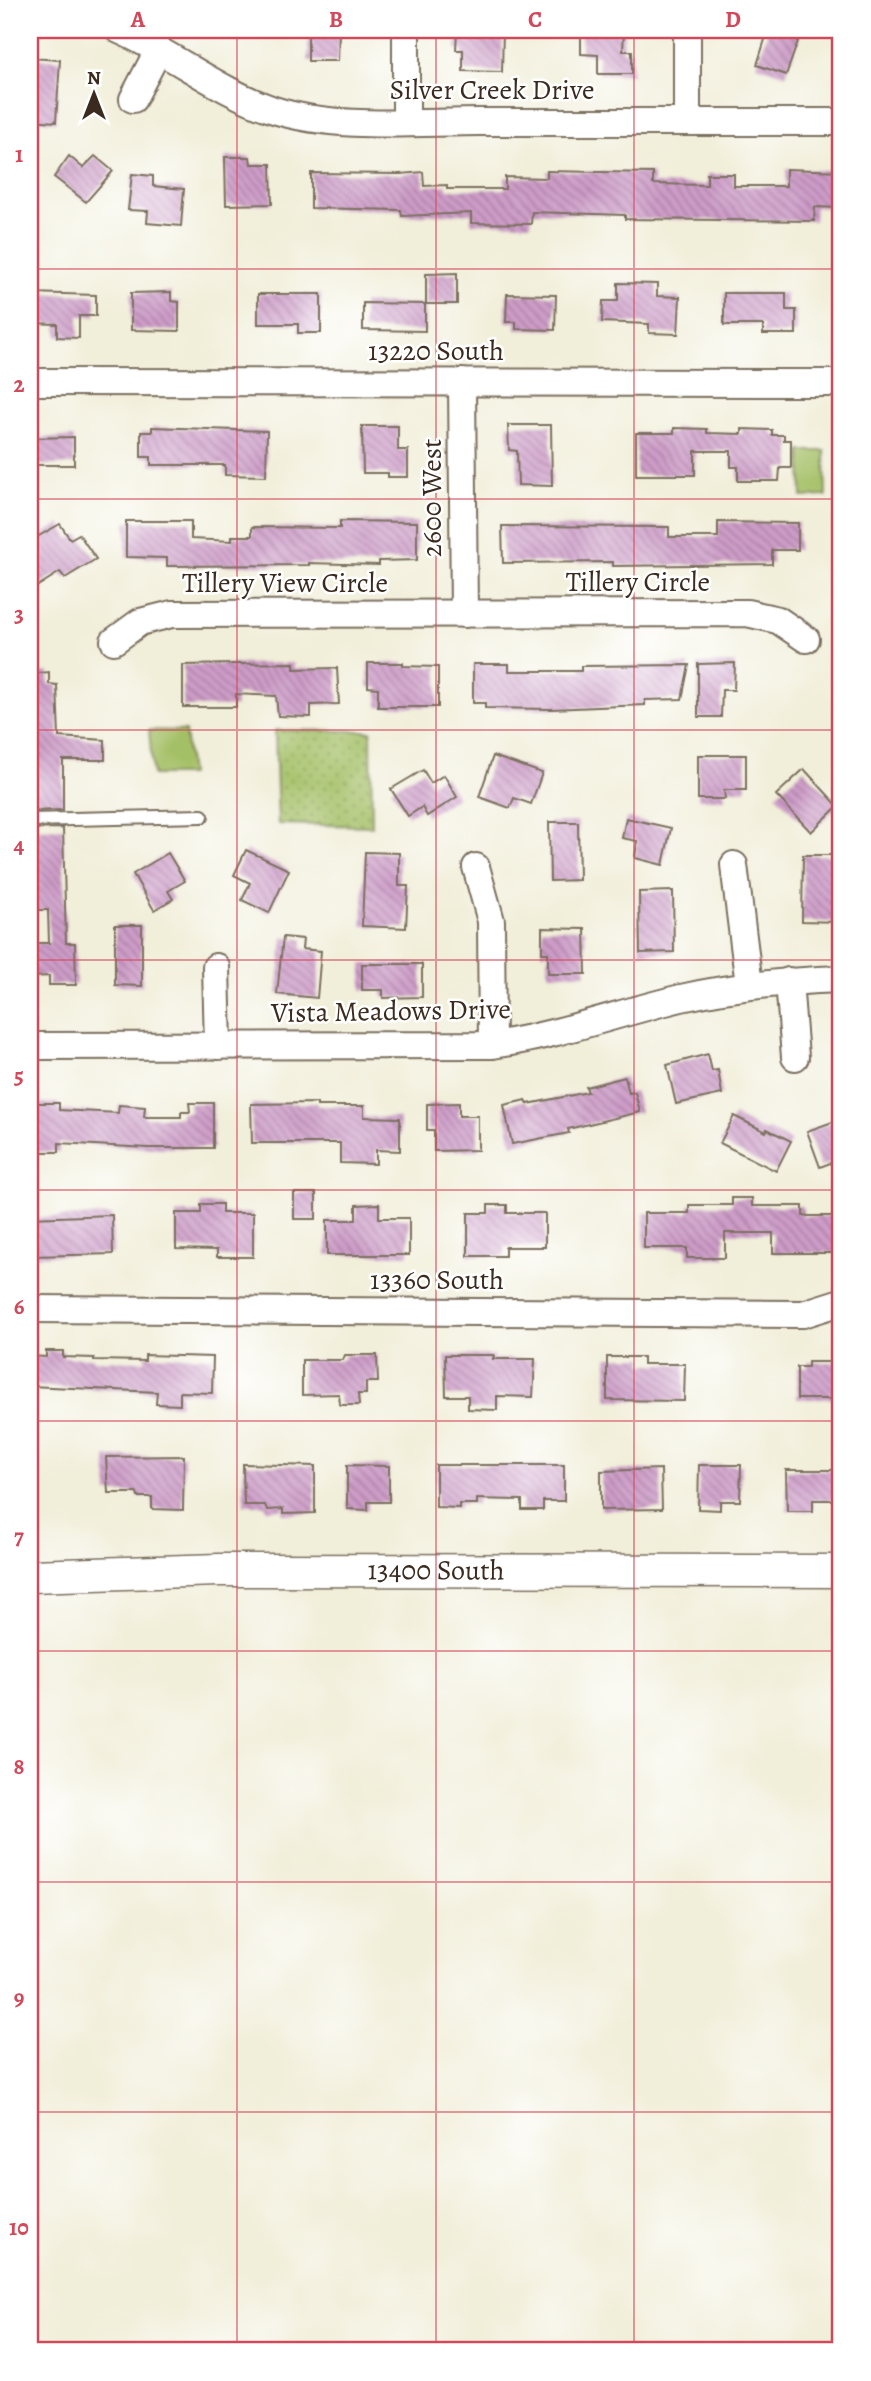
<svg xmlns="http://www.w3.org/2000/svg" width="871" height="2381" viewBox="0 0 871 2381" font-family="Alegreya,serif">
	<defs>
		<pattern id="grass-dots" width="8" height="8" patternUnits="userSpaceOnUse" patternTransform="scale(1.75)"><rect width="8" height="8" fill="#a4c066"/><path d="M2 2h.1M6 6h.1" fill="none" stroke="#879c53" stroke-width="1.8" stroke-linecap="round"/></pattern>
		<pattern id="building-back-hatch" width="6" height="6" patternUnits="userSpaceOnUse" patternTransform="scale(1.75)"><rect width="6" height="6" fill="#cd9cc8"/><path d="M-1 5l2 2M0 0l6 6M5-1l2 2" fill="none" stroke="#a87fa2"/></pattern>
	</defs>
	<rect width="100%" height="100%" fill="#fff"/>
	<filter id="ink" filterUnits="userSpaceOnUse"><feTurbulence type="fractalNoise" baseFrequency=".0143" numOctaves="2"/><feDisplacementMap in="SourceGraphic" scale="14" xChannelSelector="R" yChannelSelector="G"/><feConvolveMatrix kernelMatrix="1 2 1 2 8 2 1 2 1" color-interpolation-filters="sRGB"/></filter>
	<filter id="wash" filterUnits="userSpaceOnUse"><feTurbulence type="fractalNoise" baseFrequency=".00686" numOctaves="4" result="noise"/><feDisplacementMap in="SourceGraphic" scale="28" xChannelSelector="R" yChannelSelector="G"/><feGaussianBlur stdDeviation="1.57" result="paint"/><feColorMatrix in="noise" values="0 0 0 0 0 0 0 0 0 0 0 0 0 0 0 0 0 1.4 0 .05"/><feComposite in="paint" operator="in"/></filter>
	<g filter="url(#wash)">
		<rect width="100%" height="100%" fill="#f1eed9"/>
		<polygon fill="url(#grass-dots)" stroke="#707542" stroke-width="2" points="275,730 371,731 372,826 278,824"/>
		<g fill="#a4c066" stroke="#707542" stroke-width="2">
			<polygon points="801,451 825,451 826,496 802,497"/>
			<polygon points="149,730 185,731 190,775 153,775"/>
		</g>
		<g id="blocks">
			<g fill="url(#building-back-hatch)">
				<polygon points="308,30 339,30 338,61 308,61"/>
				<polygon points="457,30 503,30 502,72 463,71 463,50 456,50"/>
				<polygon points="581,30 624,30 623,51 632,51 632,74 598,74 598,55 581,54"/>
				<polygon points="768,30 802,30 786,75 757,65"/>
				<polygon points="30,58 60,60 56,122 30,120"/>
				<polygon points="69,156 83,168 95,156 113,171 86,202 54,177"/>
				<polygon points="225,157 250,157 251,164 271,164 272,204 226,205"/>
				<polygon points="786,169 841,171 841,208 815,207 814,221 625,219 625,215 532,212 531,224 471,223 471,213 402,216 401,210 311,208 311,173 400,174 423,172 424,186 447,185 447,189 505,189 505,177 547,178 547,171 653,173 653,184 707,185 707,174 734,174 734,186 786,186"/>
				<polygon points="132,174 153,176 153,186 184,189 181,226 147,223 148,211 128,210"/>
				<polygon points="457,273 457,304 426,304 426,274"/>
				<polygon points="618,283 657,284 657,296 680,297 678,334 649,333 649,324 602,322 603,301 618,301"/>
				<polygon points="171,292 171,301 179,302 179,331 131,330 131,293"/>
				<polygon points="30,293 96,295 96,316 79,316 79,338 57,337 57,324 30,323"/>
				<polygon points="724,293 786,293 786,310 796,310 796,334 763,334 763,325 724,325"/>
				<polygon points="258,294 321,294 321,333 298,333 298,324 258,324"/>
				<polygon points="507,294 556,295 555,330 516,329 516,322 506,322"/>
				<polygon points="363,303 425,304 425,331 363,330"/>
				<polygon points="508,425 551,425 552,486 518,485 517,451 509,450"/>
				<polygon points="362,426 398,426 398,450 408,450 408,477 388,477 388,473 363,473"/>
				<polygon points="152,427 267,431 266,476 225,475 225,465 151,465 151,457 141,457 141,432 152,432"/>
				<polygon points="674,428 707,429 707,433 742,434 742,429 772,430 772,435 784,435 784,440 791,440 791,468 780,468 779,481 738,481 738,467 731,467 731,451 695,451 695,475 636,475 636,433 674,433"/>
				<polygon points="74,437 74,465 30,465 30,438"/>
				<polygon points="126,521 191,521 191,539 232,541 232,536 252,536 252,527 340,528 340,521 417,522 417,560 379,561 379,565 309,563 309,565 167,566 167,558 126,557"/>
				<polygon points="718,522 798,523 798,550 772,550 772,564 613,566 613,562 503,563 502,526 669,527 669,537 718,537"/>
				<polygon points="60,524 70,539 79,534 96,559 65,578 60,572 30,591 30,541"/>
				<polygon points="294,663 294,669 337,668 339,704 311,705 311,717 278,716 276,696 236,694 236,707 183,707 183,665"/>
				<polygon points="368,663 403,663 403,666 438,667 438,707 378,707 378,688 368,687"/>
				<polygon points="735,663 734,690 722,690 721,717 698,717 698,664"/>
				<polygon points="473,664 509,664 509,671 581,671 581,666 689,665 682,699 645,700 645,705 551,709 485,708 485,703 473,703"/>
				<polygon points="49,672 49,684 57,685 59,737 105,740 105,760 63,760 63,810 30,811 30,674"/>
				<polygon points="698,755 746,755 746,790 724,790 725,799 698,799"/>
				<polygon points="493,756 542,773 531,804 514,798 510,808 479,797"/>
				<polygon points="804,769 838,806 811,832 776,795"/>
				<polygon points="423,770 431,783 444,775 457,797 427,816 422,807 408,816 391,789"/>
				<polygon points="626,818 671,828 663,865 635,858 637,841 622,838"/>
				<polygon points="549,822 578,822 579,880 550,881"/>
				<polygon points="63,828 66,943 75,943 76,985 49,985 49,976 31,977 31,943 49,943 48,910 30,910 30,829"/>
				<polygon points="246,850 289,870 269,913 242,900 250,883 234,875"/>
				<polygon points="365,852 399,853 399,886 408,886 406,928 362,926"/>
				<polygon points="168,853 185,881 168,891 173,899 154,910 133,874"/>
				<polygon points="803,855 840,855 839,922 802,921"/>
				<polygon points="673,891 674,952 640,953 639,892"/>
				<polygon points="115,925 142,925 142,986 115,985"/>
				<polygon points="542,928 585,929 586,974 548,974 548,953 542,953"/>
				<polygon points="283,937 303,939 302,949 321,951 317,998 277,994"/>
				<polygon points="362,964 422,964 422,997 383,998 383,990 362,990"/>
				<polygon points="708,1054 712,1071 718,1070 722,1094 676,1104 667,1065"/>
				<polygon points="625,1077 629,1093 635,1092 640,1112 568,1129 569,1133 512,1144 504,1105 526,1100 528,1104 588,1092 586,1087"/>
				<polygon points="35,1103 59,1103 59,1110 118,1113 119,1105 145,1107 144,1117 181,1117 181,1112 190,1112 189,1103 213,1103 213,1148 149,1148 59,1143 59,1152 35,1152 35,1147 30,1147 30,1108 35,1108"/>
				<polygon points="317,1103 317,1106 364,1106 364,1117 400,1118 400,1151 376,1150 376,1164 340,1163 340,1143 252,1143 251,1104"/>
				<polygon points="459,1103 459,1116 478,1116 478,1150 434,1151 434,1130 427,1130 427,1104"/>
				<polygon points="734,1116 766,1132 767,1129 791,1141 776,1171 720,1143"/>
				<polygon points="841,1119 841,1159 820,1167 807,1131"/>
				<rect x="294" y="1193" width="22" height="26"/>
				<polygon points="732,1198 752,1198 752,1206 803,1206 803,1216 839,1216 839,1253 773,1253 773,1233 725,1233 725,1258 687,1258 687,1248 644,1248 644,1213 689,1213 689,1205 732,1205"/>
				<polygon points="201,1204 222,1204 222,1213 253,1213 253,1257 217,1257 217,1250 176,1249 176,1213 201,1213"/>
				<polygon points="379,1204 379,1218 409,1218 409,1255 327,1255 327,1220 356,1220 356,1205"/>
				<polygon points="488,1205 507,1205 507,1213 545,1213 545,1247 505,1247 505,1256 468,1256 468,1213 488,1213"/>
				<polygon points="112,1215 113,1254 31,1256 30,1218"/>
				<polygon points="46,1351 63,1351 63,1357 94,1358 94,1360 145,1361 145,1355 213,1357 212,1393 180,1392 180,1405 156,1404 157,1392 30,1386 30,1356 46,1357"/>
				<polygon points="345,1355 377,1355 378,1382 366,1382 366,1394 358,1394 359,1405 340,1405 339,1394 302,1395 302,1360 343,1360"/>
				<polygon points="445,1355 494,1355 493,1359 535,1359 533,1397 497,1396 497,1410 468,1409 468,1396 446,1396"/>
				<polygon points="607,1357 643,1357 643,1364 685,1364 684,1401 607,1400"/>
				<polygon points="808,1362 841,1362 841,1399 797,1399 797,1367 808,1367"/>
				<polygon points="184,1456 183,1510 152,1509 152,1497 138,1497 137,1493 108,1493 106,1457"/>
				<polygon points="243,1464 315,1466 315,1513 283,1514 283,1509 267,1510 265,1505 244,1505"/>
				<polygon points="347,1465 389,1466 389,1502 368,1502 368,1510 347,1509"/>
				<polygon points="436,1465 564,1465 564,1501 543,1501 543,1510 522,1510 522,1500 477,1499 477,1504 459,1504 459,1508 436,1507"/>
				<polygon points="699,1465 741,1465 740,1501 720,1501 720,1510 698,1509"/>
				<polygon points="661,1469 662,1509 601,1510 601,1471"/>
				<polygon points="786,1470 836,1470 836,1500 813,1500 813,1511 787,1511"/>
			</g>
		</g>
	</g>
	<g filter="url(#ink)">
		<use href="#blocks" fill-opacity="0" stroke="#7b6f5f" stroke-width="2"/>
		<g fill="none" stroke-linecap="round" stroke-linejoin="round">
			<g stroke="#7b6f5f" stroke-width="16">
				<polyline id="service" points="30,820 202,816"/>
			</g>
			<g stroke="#7b6f5f" stroke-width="30">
				<g id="minor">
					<path d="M119,30c53,23 100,62 155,80 62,20 142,12 206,12 121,0 241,0 361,0"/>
					<polyline points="406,30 406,122"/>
					<polyline points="687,30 687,122"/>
					<polyline points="133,99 159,49"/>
					<polyline points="30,382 841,383"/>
					<polyline points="462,382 464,614"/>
					<polyline points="114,641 140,622 172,614 747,613 778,620 806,639"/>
					<polyline points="734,865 749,985"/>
					<polyline points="476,867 491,921 492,1045"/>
					<polyline points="216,967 218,1046"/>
					<polyline points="789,981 795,1057"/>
					<path d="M30,1046l462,-1c64,-9 126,-32 189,-47 53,-12 106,-17 160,-19"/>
					<polyline points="30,1309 803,1314 841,1302"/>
				</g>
			</g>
			<g stroke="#7b6f5f" stroke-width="35">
				<g id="tertiary">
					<path id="s1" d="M30,1576l189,-6 622,1"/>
				</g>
			</g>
			<use href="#service" stroke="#fff" stroke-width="12"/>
			<use href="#minor" stroke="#fff" stroke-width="26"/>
			<use href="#tertiary" stroke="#fff" stroke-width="32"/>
		</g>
	</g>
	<path fill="none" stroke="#d1495b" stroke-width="2" stroke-opacity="0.55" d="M237,30v2321M436,30v2321M634,30v2321M30,269h811M30,499h811M30,730h811M30,960h811M30,1190h811M30,1421h811M30,1651h811M30,1882h811M30,2112h811"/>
	<g text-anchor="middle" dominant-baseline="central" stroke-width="5" stroke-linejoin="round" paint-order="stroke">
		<g font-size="28" fill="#3b2a1e" stroke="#fff">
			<text x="492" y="90">Silver Creek Drive</text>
			<text x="436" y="351">13220 South</text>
			<text transform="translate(432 498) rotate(-90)">2600 West</text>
			<text x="638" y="582">Tillery Circle</text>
			<text x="285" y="583">Tillery View Circle</text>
			<text transform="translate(391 1011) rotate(-1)">Vista Meadows Drive</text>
			<text x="437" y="1280">13360 South</text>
			<text stroke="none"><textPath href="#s1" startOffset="406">13400 South</textPath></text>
		</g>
	</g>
	<rect width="871" height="2381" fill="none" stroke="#fff" stroke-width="77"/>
	<g transform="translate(94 94)" stroke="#ffffff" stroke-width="5" paint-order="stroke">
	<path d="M0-5L12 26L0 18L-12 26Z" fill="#3b2a1e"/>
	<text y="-10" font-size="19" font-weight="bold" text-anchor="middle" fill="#3b2a1e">N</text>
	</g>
	<rect x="38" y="38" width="794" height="2304" fill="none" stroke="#d1495b" stroke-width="2.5"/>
	<g font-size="23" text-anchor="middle" font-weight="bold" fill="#d1495b">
		<text x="138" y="27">A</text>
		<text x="336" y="27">B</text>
		<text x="535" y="27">C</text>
		<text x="733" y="27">D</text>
		<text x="19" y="162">1</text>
		<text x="19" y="392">2</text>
		<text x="19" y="622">3</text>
		<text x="19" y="853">4</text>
		<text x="19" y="1083">5</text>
		<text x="19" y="1314">6</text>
		<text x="19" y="1544">7</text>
		<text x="19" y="1774">8</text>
		<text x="19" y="2005">9</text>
		<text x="19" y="2235">10</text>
	</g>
</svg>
